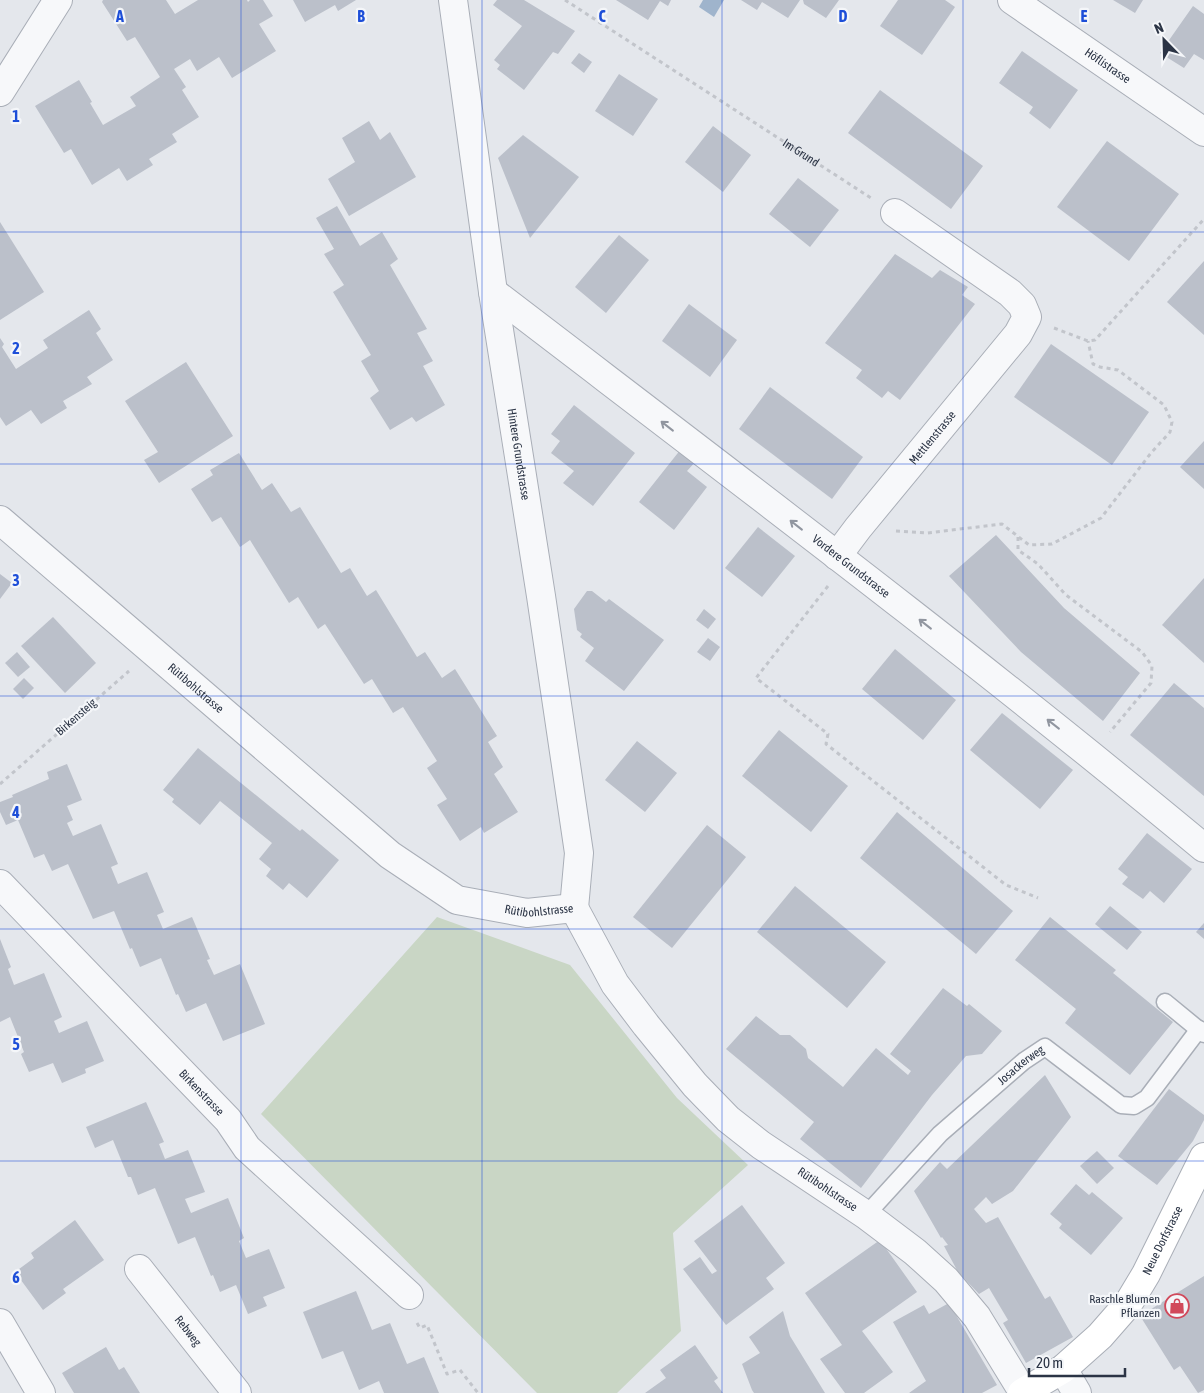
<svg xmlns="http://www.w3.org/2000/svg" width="1204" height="1393" viewBox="0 0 1204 1393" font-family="'Asap Condensed',sans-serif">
	<rect width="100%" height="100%" fill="#e4e7ec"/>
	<polygon fill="#c9d6c5" points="437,917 570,965 677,1098 748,1165 673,1233 681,1331 617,1393 537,1393 261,1114"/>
	<polygon fill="#9fb4cc" points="703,0 724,0 714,17 699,7"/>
	<g fill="#bbc0ca">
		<polygon points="103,0 166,0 175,14 198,0 247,0 248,2 250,0 263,0 273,16 259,24 276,51 232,78 219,57 197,71 190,59 174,69 186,87 182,90 199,117 172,134 177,142 149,159 153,165 127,181 119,168 92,185 71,149 64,153 35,106 79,80 92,102 90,103 103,125 136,106 130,97 160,77 135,37 127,41 102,2"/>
		<polygon points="293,0 356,0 338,11 335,5 305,22"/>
		<polygon points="497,0 524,0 575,31 558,54 553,52 524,90 497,69 500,65 494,60 522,26 493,5"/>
		<polygon points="616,0 671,0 668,6 660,1 648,20"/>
		<polygon points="741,0 800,0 788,18 762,2 757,10"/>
		<polygon points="803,0 839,0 826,18 804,4"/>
		<polygon points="898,0 945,0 955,7 922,55 880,26"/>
		<polygon points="1113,0 1143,0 1135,13"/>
		<polygon points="1193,6 1204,14 1204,60 1194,54 1184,68 1160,53"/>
		<polygon points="1022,51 1078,90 1050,129 1029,113 1033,107 999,83"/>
		<polygon points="579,53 592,62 584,73 571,63"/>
		<polygon points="619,74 658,99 633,136 595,111"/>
		<polygon points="880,90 983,166 951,209 848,133"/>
		<polygon points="369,121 380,140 390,132 416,177 349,216 328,179 355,162 342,138"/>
		<polygon points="713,126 751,155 723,192 685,162"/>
		<polygon points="523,135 579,177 530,238 498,158"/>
		<polygon points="1107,141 1179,194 1129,261 1057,207"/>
		<polygon points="798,178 839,210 810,247 769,214"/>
		<polygon points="337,206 360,246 382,232 398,259 390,265 427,329 417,333 433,361 423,366 445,405 416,422 412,417 390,430 370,398 379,391 361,361 371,355 333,292 344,285 324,254 334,249 316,218"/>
		<polygon points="0,222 44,292 0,320"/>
		<polygon points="619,235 649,260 606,313 575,287"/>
		<polygon points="895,254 932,278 940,270 968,287 962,295 975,304 900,400 888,391 882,398 856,378 862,370 825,343"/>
		<polygon points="1204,261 1204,335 1167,302"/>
		<polygon points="689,304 737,340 710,377 662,341"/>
		<polygon points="89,310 101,329 96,333 113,360 87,377 92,384 63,401 67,408 41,424 31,410 6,426 0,417 0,338 4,344 2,347 16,369 48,348 43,340"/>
		<polygon points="1051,344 1149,412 1112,465 1014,397"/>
		<polygon points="186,362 233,436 159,483 144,460 158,452 125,401"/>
		<polygon points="770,387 863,457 832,499 739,429"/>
		<polygon points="574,405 635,453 593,506 563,483 574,471 551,453 560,441 551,434"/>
		<polygon points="1204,441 1204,489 1180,467"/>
		<polygon points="681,449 696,461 687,471 707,487 674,530 639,502"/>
		<polygon points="239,453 262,490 272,483 291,512 300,507 341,573 350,568 367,596 376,590 417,657 425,652 442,678 455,669 497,736 488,742 503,767 494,774 518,812 484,833 481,827 460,841 437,805 447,799 427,768 437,761 403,707 393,713 372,679 364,684 325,624 318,629 298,597 289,603 250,540 240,547 221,517 212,522 191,489 213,475 210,470"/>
		<polygon points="758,527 795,556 762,597 725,568"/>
		<polygon points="996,535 1064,608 1140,673 1103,721 1021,652 949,576"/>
		<polygon points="0,574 12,583 0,599"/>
		<polygon points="1204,578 1204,663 1162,625"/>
		<polygon points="587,591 592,591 606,602 609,599 664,640 624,691 585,661 594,648 580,637 582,634 577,630 574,609"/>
		<polygon points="704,609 716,619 708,629 696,620"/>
		<polygon points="53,617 96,663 65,693 21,646"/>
		<polygon points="708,638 720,647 710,661 697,652"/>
		<polygon points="895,649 956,700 923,740 862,689"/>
		<polygon points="17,652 30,667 18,677 5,663"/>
		<polygon points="24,678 34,688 23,699 13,689"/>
		<polygon points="1174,683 1204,708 1204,796 1130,735"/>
		<polygon points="1002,713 1073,770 1040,809 970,750"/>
		<polygon points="779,730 848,786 811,832 742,776"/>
		<polygon points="637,741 677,773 645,812 605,780"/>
		<polygon points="198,748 300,831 302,829 339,860 307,898 289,883 283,890 266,876 271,869 259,859 272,843 220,801 200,825 172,802 174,799 163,790"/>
		<polygon points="67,764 82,800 67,806 73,820 67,823 73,836 101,824 118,864 111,867 118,884 147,872 164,912 157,915 163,929 192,917 210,959 207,960 214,975 240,964 265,1024 223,1041 206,1003 186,1012 178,994 176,995 161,958 140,967 132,948 130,949 114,911 93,919 68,864 52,871 44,854 34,858 18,820 6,825 0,812 0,802 13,797 12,795 49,779 47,772"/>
		<polygon points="897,812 1013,911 976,954 860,858"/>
		<polygon points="707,825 746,857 672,948 633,917"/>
		<polygon points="1147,833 1192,869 1164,903 1150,891 1143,899 1122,884 1128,877 1118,869"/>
		<polygon points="795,886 886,962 847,1008 757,932"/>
		<polygon points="1110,906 1142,932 1127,950 1095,924"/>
		<polygon points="1050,917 1116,970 1113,973 1173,1022 1130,1075 1065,1023 1076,1009 1015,960"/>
		<polygon points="1204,923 1204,939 1196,932"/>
		<polygon points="0,939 11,967 8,969 14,985 44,973 62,1017 54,1021 59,1033 87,1021 104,1061 85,1069 86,1073 62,1083 53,1063 29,1072 21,1054 24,1052 10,1017 0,1022"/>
		<polygon points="943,988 967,1006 969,1004 1002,1031 982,1054 966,1056 932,1095 861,1188 800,1139 814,1122 726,1049 756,1016 780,1035 790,1035 806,1049 808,1058 843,1087 876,1048 908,1075 911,1071 890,1054"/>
		<polygon points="1045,1075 1071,1117 1013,1191 992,1204 986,1197 974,1209 986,1223 998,1217 1045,1299 1050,1296 1073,1337 1026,1363 1003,1323 1008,1320 989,1288 979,1294 958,1272 944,1246 948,1245 942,1237 941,1238 914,1191 940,1162 947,1169"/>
		<polygon points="1169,1089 1204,1115 1204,1120 1193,1141 1157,1185 1118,1156"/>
		<polygon points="146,1102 164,1142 159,1144 165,1159 188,1150 205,1192 185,1199 191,1213 228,1198 244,1238 239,1241 246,1258 269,1249 285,1288 263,1297 267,1306 248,1314 236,1285 220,1292 213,1275 211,1276 195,1237 178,1244 155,1188 138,1195 131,1177 128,1177 113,1140 95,1148 86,1127"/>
		<polygon points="1097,1151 1114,1168 1097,1184 1080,1166"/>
		<polygon points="1076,1184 1089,1195 1092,1192 1123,1218 1091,1255 1059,1228 1062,1224 1050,1214"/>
		<polygon points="742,1205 785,1263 766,1278 774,1289 726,1325 683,1269 700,1257 712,1274 717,1271 694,1241"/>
		<polygon points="75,1220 104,1260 63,1289 66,1293 43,1310 15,1272 34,1258 31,1253"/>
		<polygon points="880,1240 917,1292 862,1331 893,1372 864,1393 845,1393 820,1359 842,1345 805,1293"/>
		<polygon points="1204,1276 1204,1390 1198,1393 1180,1366 1174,1370 1142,1319 1148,1311"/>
		<polygon points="356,1291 372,1330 390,1323 407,1364 424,1357 439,1393 384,1393 379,1381 359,1390 343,1351 322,1359 303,1312"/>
		<polygon points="949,1303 997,1385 982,1393 909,1393 926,1381 893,1322 924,1305 929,1314"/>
		<polygon points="783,1311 790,1336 825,1393 754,1393 752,1390 742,1364 760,1353 749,1337"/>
		<polygon points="695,1345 718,1378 714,1381 723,1393 645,1393 666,1378 660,1370"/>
		<polygon points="106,1347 119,1370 124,1367 140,1393 74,1393 62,1373"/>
	</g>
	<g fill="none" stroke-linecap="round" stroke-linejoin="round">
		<g stroke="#a9aeb7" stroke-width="19">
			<g id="lane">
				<polyline points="1165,1002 1204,1034"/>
				<path id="s2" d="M866,1215l74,-81 84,-73 21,-14 76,58 13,1 13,-8 52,-69"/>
			</g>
		</g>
		<g stroke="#a9aeb7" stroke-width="30">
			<g id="street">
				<path id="s3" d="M453,0l40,292 48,304 38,257 -5,55"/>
				<path id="s4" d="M1012,0l192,132"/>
				<polyline points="0,92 58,0"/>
				<path id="s5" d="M493,292c239,183 480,364 711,556"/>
				<path id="s6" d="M0,520l390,335 67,45 70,13 47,-5 41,76 31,41 49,60 33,34 33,26 105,70 49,37 31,28 31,37 46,75"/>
				<path id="s7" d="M837,556l21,-28 160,-194 9,-17 -5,-12 -12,-12 -115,-80"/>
				<path id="s8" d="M0,884l228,236 19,28 162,147"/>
				<path id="s9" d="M139,1269l98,124"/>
				<polyline points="0,1323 41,1393"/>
				<polyline points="1063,1369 1077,1393"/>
			</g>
		</g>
		<g stroke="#a9aeb7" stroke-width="30">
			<g id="secondary">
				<path id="s10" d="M1022,1393l41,-24 37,-33 28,-32 18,-30 58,-117"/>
			</g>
		</g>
		<g stroke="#c2c5cb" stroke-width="3" stroke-dasharray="4 4" stroke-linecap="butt">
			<path id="s1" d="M565,0l306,198"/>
			<polyline points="1054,328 1088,341 1095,340 1204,219"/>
			<polyline points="896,531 927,533 1002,524 1029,545 1052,544 1101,518 1151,453 1170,432 1172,422 1164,405 1118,370 1100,367 1093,364 1088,341"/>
			<polyline points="1018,537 1018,550 1038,564 1066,595 1142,652 1152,666 1151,683 1110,732"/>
			<polyline points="828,586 756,678 828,734 826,744 1006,885 1038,898"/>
			<polyline points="0,784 129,671"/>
			<polyline points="417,1323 420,1328 427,1325 447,1374 460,1370 478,1393"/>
		</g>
		<use href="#lane" stroke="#f7f8fa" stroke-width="16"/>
		<use href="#street" stroke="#f7f8fa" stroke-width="28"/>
		<use href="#secondary" stroke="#fff" stroke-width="28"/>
	</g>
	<defs><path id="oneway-shaft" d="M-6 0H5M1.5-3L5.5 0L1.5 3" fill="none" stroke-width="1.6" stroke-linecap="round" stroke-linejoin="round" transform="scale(1.25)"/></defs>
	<g stroke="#9196a0">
		<use href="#oneway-shaft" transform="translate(667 426) rotate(-142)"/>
		<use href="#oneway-shaft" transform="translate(796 525) rotate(-142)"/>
		<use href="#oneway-shaft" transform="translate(925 624) rotate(-142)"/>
		<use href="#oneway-shaft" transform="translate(1053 724) rotate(-142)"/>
	</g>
	<path fill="none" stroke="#1d4ed8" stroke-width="1" stroke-opacity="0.55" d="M241,0v1393M482,0v1393M722,0v1393M963,0v1393M0,232h1204M0,464h1204M0,696h1204M0,929h1204M0,1161h1204"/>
	<defs>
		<g id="shop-ring" transform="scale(1.25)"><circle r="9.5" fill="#f4f6f9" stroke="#d1495b" stroke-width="1.5"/><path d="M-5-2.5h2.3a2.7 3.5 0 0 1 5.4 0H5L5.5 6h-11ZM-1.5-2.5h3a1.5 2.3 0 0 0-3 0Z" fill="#d1495b"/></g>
	</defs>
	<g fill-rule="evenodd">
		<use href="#shop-ring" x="1177" y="1306"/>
	</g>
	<g text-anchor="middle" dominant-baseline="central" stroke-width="4.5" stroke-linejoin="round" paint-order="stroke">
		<g font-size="12" fill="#2b3445" stroke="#f4f6f9">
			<text stroke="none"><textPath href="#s4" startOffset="116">Höflistrasse</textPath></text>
			<text stroke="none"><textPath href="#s1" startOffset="281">Im Grund</textPath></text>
			<text stroke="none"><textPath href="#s7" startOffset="152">Mettlenstrasse</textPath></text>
			<text stroke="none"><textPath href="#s3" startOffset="459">Hintere Grundstrasse</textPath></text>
			<text stroke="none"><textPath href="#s5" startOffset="451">Vordere Grundstrasse</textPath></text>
			<text stroke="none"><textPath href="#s6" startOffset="258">Rütibohlstrasse</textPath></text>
			<text transform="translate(76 717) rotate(-41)">Birkensteig</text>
			<text stroke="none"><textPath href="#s6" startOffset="678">Rütibohlstrasse</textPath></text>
			<text stroke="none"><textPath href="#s2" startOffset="216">Josackerweg</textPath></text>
			<text stroke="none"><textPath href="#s8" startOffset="290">Birkenstrasse</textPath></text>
			<text stroke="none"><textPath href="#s6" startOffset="1098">Rütibohlstrasse</textPath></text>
			<text stroke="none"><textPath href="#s10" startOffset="212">Neue Dorfstrasse</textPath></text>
			<text stroke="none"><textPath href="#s9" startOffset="79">Rebweg</textPath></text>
		</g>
		<g font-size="12" fill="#2b3445" stroke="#f4f6f9" text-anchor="end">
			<text x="1160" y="1299">Raschle Blumen<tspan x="1160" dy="14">Pflanzen</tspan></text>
		</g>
	</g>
	<g font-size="16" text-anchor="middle" font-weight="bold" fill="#1d4ed8" stroke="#f4f6f9" stroke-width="4.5" stroke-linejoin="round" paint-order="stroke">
		<text x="120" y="22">A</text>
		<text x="361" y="22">B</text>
		<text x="602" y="22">C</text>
		<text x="843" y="22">D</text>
		<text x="1084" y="22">E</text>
		<text x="16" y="122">1</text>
		<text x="16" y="354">2</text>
		<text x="16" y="586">3</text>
		<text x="16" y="818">4</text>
		<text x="16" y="1050">5</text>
		<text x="16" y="1283">6</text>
	</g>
	<g transform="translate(1164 40) rotate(337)" stroke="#f4f6f9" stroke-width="4" paint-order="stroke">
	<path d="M0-4L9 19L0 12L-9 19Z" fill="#2b3445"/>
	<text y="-8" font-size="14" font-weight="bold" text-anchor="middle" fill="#2b3445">N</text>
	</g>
	<path d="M1029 1368v8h96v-8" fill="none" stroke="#2b3445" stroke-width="2.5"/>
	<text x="1036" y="1368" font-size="15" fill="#2b3445" stroke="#f4f6f9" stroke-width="4" paint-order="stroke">20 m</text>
</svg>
